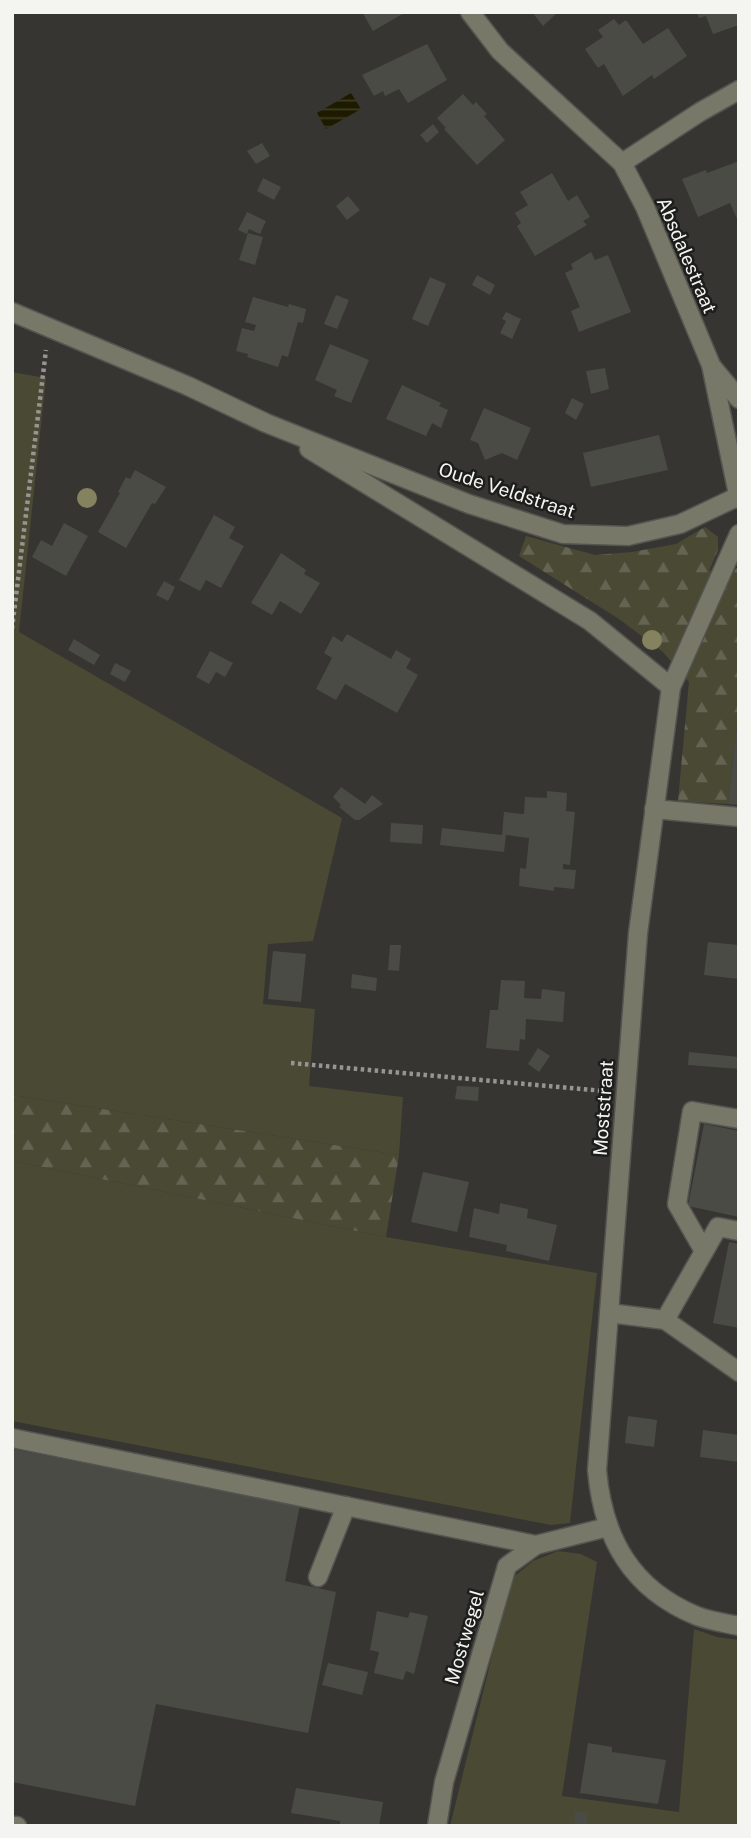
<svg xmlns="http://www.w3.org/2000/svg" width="751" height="1838" viewBox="0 0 751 1838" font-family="'Public Sans',sans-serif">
	<defs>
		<pattern id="forest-firs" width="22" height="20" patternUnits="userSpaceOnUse" patternTransform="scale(1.75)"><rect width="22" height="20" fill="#4a4934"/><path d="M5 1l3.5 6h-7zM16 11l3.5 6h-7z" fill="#656452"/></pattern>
		<pattern id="water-rules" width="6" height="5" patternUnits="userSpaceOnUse" patternTransform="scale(1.75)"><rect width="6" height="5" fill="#1d1a00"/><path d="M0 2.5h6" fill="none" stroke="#3e3c26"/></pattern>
	</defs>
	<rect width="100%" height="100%" fill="#363531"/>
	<g fill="#4a4934">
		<polygon points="12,372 46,378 19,632 342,818 313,941 268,944 263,1004 315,1009 309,1086 403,1097 399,1155 12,1095"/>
		<polygon points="12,1161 386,1237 597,1273 570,1523 551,1525 12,1421"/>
		<polygon points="558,1551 581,1554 597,1562 562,1796 679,1812 694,1629 717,1637 739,1640 739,1826 450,1826 511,1579 533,1561"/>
	</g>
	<g fill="url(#forest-firs)">
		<polygon points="705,527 718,537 718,550 709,571 739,568 739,710 728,804 678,801 689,682 663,652 619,619 519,556 526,536 595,555 632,552 676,544"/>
		<polygon points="12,1095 399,1155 386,1237 12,1161"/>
	</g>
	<polygon fill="url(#water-rules)" points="351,93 361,109 326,129 317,113"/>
	<g fill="#4b4b46">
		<polygon points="362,12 406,12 373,31"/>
		<polygon points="532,12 558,12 543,26"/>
		<polygon points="697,12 739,12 739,25 713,34 706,16 699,18"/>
		<polygon points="614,19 619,25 626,20 643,44 668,28 687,56 654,79 652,75 623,96 604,64 598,68 585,49 603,37 598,30"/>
		<polygon points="427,44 447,80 408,103 399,89 385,96 383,91 374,96 362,75"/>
		<polygon points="463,94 473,105 476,102 487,114 484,116 505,140 477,165 444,129 446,128 437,118"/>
		<polygon points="433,124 439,132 427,143 420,135"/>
		<polygon points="262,143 270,156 256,164 247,151"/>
		<polygon points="739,161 739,223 730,203 698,217 682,179 706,170 707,173"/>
		<polygon points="552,173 568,201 577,195 590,217 583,221 587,225 535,256 517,226 521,223 515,213 528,205 520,192"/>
		<polygon points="263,178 281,187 274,200 257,191"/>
		<polygon points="348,196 360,210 347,220 336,206"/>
		<polygon points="247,212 266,221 260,234 249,229 247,234 238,230"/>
		<polygon points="248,233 263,237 255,265 239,260"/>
		<polygon points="591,252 595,260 608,255 631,312 579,332 571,311 580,307 565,273 573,269 571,264"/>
		<polygon points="477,275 495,285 490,295 472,285"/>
		<polygon points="430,277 446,284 428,326 412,319"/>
		<polygon points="336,295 349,300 337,329 324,324"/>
		<polygon points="253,297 288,307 289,304 306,309 303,323 298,322 288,357 282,355 278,367 247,357 248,354 236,351 242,328 254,331 256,325 245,322"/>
		<polygon points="506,312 521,319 512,339 500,333 506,321 502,319"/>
		<polygon points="330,344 369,360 351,403 334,396 337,390 315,380"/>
		<polygon points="605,368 609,389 591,394 586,371"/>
		<polygon points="402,385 441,403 439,406 448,410 441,428 432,423 426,436 386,419"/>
		<polygon points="572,398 584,404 576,420 565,413"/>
		<polygon points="484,408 531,428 517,460 502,453 485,460 478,443 470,440"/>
		<polygon points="659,435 668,470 591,487 583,453"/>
		<polygon points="135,470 166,487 155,504 152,503 126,548 98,532 120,493 118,492 126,477 130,479"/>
		<polygon points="214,515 235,527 229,538 244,546 221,588 206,580 200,591 179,580"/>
		<polygon points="64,523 88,536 66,576 32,557 41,540 52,546"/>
		<polygon points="281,553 306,570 304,574 320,583 301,614 280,601 272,615 251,603"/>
		<polygon points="164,581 175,587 168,601 156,595"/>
		<polygon points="347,634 391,659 396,650 411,659 406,668 418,675 397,713 345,684 336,700 316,689 332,658 324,653 333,636 342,642"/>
		<polygon points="74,639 100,655 94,665 68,650"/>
		<polygon points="210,651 233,663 225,677 216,672 209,684 196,677"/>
		<polygon points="115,663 131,671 125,682 110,674"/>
		<polygon points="737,726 739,726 739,805 728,804"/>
		<polygon points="341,787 365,804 372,795 383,804 359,820 355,820 339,807 341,805 333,797"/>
		<polygon points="547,791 567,793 566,811 575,812 570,865 563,864 563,869 576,870 574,889 554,887 554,891 519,886 520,868 526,869 529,838 506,835 504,852 440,845 442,828 502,835 504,812 524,814 525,797 547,798"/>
		<polygon points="391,823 423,825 422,844 390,842"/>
		<polygon points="708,942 739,945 739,979 704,975"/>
		<polygon points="390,945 401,945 399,971 388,970"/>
		<polygon points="273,951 306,954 301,1002 268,999"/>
		<polygon points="352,974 377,978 376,991 351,988"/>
		<polygon points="501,980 525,981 524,998 541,999 542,989 565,992 563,1022 526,1019 525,1040 520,1039 519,1051 486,1048 490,1010 498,1010"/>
		<polygon points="538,1048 550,1056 539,1072 528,1064"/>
		<polygon points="689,1052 739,1057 739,1069 688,1065"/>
		<polygon points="457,1086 479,1087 478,1101 455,1099"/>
		<polygon points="704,1124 739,1131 739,1217 688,1206"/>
		<polygon points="423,1172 469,1182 457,1232 411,1222"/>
		<polygon points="500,1203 528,1209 527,1218 557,1225 549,1261 506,1251 507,1245 469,1237 474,1208 499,1214"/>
		<polygon points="729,1242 739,1244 739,1328 713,1323"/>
		<polygon points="628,1416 657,1420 654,1447 625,1443"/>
		<polygon points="703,1430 739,1435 739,1462 700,1457"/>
		<polygon points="12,1449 300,1505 285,1581 336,1592 308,1733 156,1704 135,1806 12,1782"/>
		<polygon points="377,1611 408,1618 410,1612 428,1616 414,1674 406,1671 403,1680 374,1673 379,1652 370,1650"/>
		<polygon points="328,1663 368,1672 362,1695 322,1685"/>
		<polygon points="588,1743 612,1747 612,1752 666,1760 658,1804 580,1793"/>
		<polygon points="296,1788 383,1802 379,1826 340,1826 340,1821 291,1813"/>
		<polygon points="575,1811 588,1812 587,1826 574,1826"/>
	</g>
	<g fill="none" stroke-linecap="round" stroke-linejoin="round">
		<g stroke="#545450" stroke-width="21">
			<g id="minor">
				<polyline points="470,12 500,51 622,163 645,207 711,365 739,499"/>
				<polyline points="622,163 700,112 739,90"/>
				<polyline points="12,312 188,386 266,423 469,504 563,534 628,536 680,524 739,496"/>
				<polyline points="713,368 739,399"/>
				<polyline points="309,449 590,621 671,687"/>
				<path d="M739,534l-68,153 -33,246 -41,537c6,68 34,119 100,146 13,5 28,7 42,10"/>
				<polyline points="654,809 739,817"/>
				<polyline points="704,1251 677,1204 692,1111 739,1119"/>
				<polyline points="609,1313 665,1320 739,1372"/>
				<polyline points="665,1320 718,1227 739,1231"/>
				<polyline points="12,1438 536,1545"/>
				<polyline points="318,1577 346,1506"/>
				<polyline points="12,1826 17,1826"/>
				<polyline points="437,1826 444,1782 507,1566 536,1545 608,1527"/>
			</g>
		</g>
		<g stroke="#969592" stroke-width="4.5" stroke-dasharray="3.5 3.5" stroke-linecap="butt">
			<polyline points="12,629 46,350"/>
			<polyline points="291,1063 604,1091"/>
		</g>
		<use href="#minor" stroke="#787869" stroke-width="18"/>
	</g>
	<g fill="#85825f">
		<circle cx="87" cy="498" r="10"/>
		<circle cx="652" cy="640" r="10"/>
	</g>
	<g text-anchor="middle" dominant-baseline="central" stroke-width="5" stroke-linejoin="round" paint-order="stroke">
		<g font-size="19" fill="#f4f4f1" stroke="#1d1d1b">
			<text transform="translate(687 255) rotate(67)">Absdalestraat</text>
			<text transform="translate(507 490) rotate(18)">Oude Veldstraat</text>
			<text transform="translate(603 1108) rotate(-86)">Moststraat</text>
			<text transform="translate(464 1637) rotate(-74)">Mostwegel</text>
		</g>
	</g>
	<rect width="751" height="1838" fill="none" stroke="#f4f4f1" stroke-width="28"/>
</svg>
